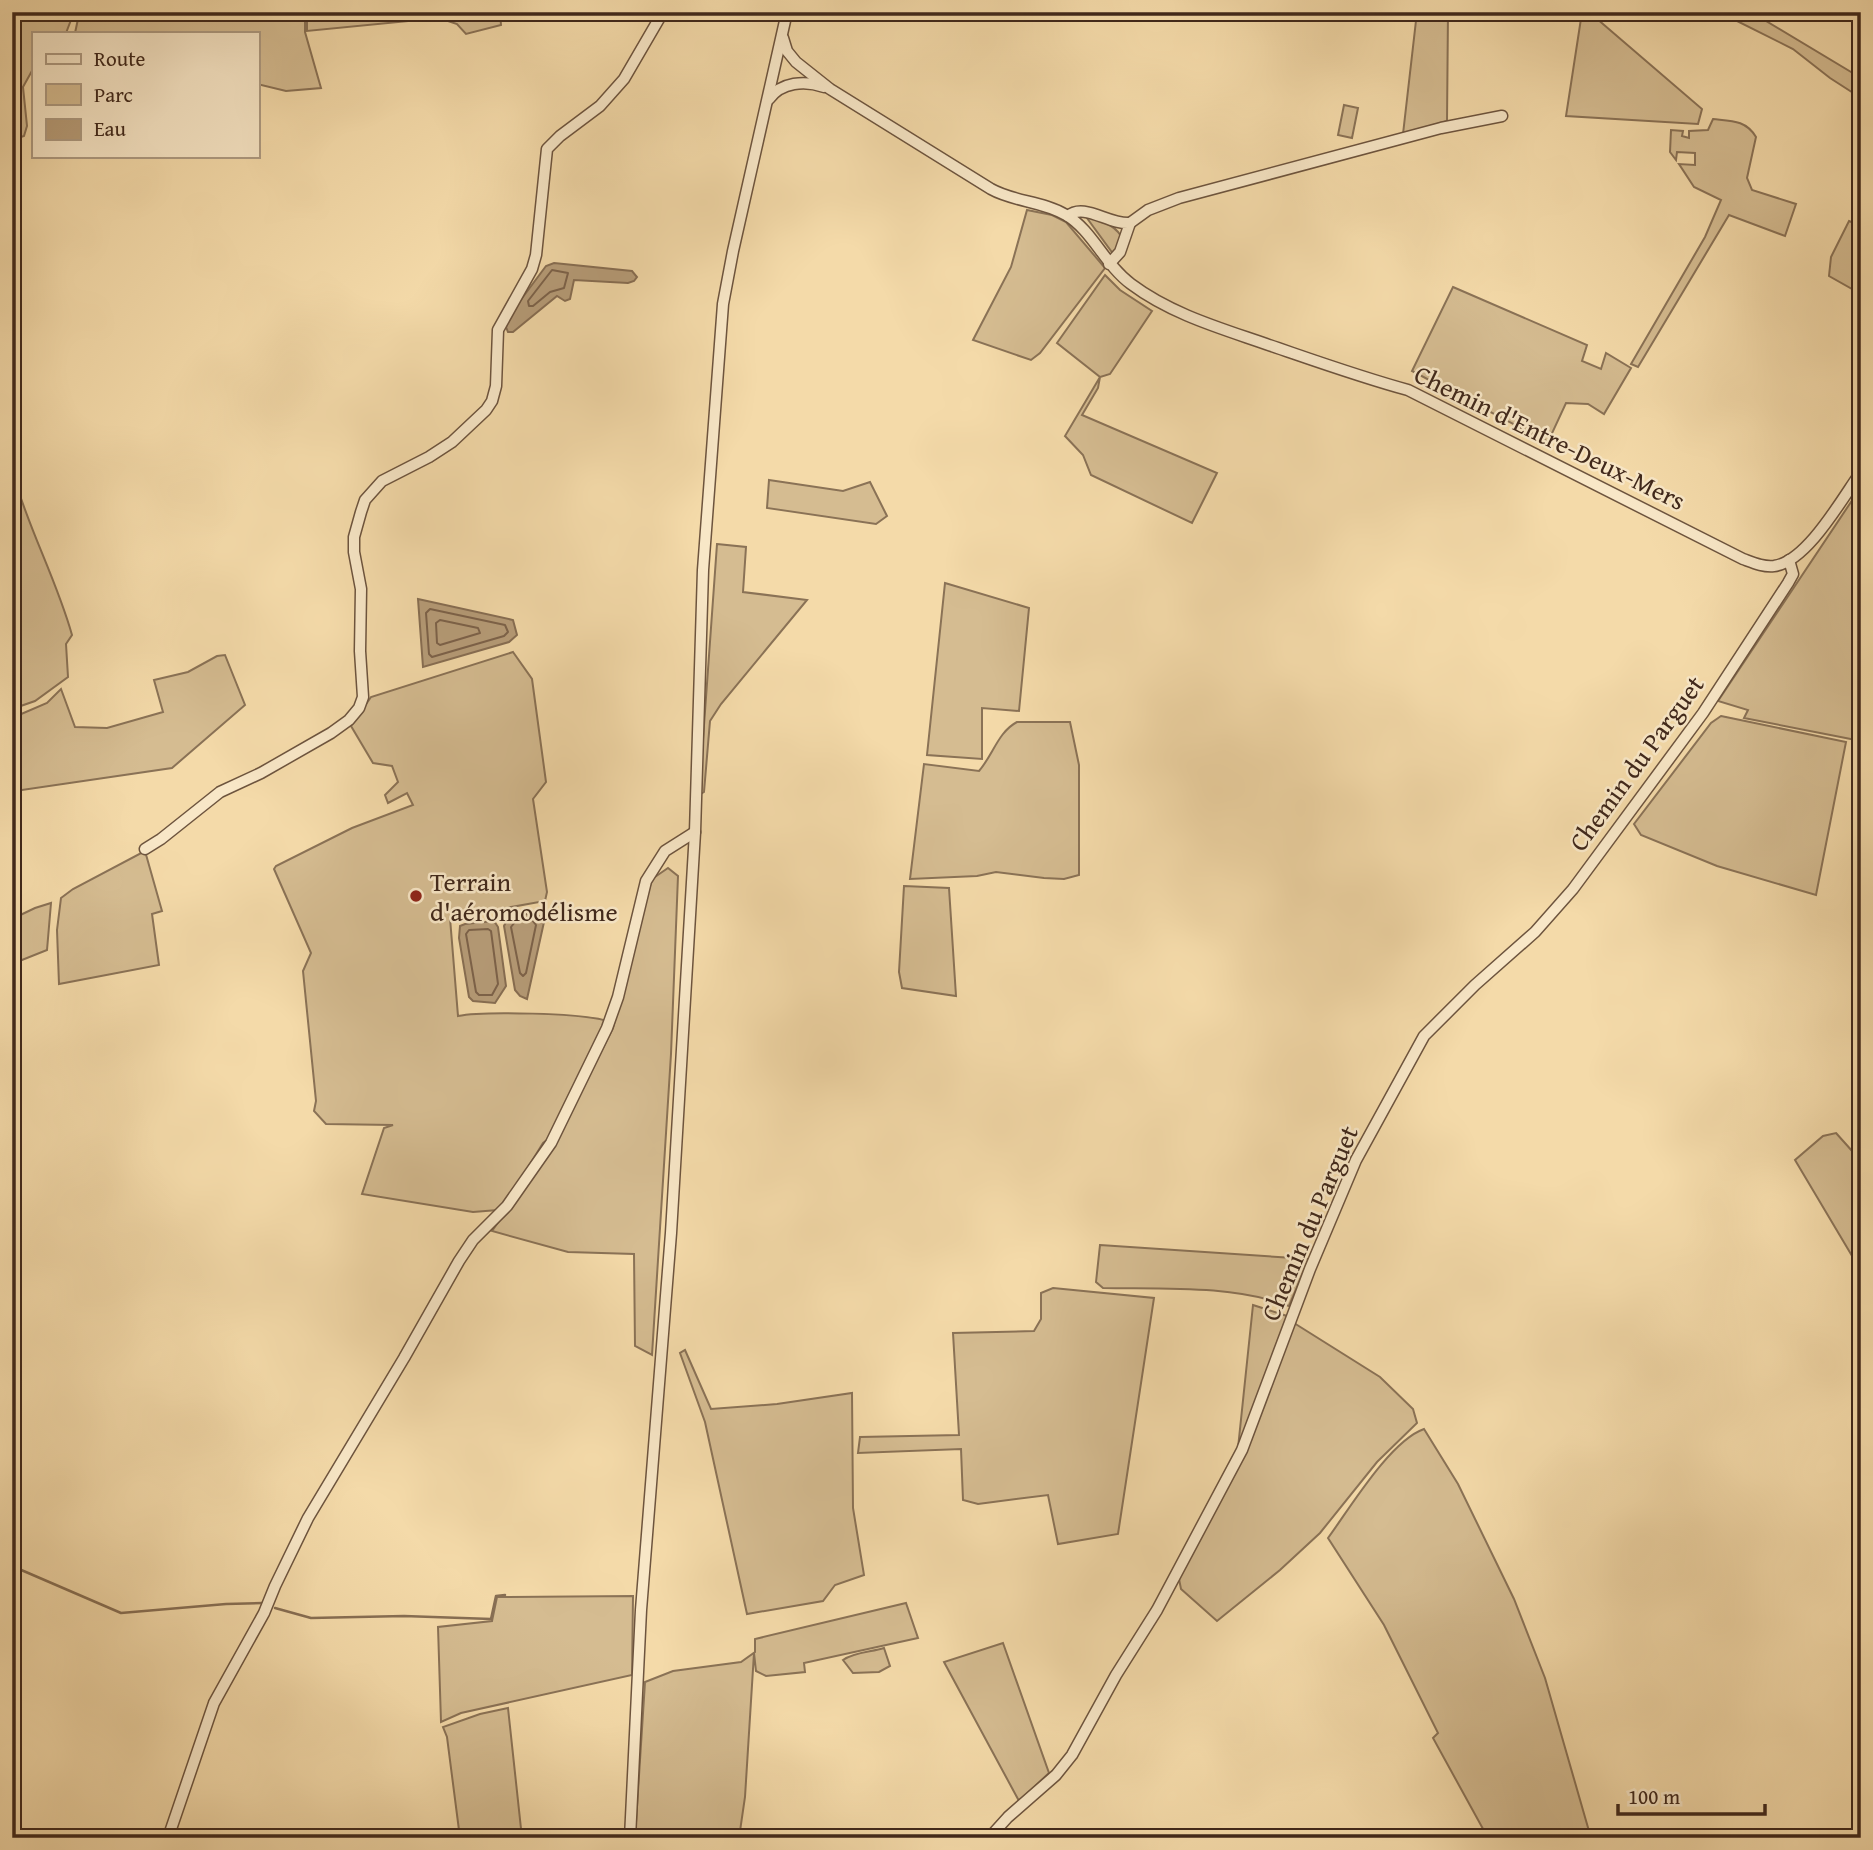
<svg xmlns="http://www.w3.org/2000/svg" width="1873" height="1850" viewBox="0 0 1873 1850" font-family="'Gentium Book Plus',serif">
	<rect width="100%" height="100%" fill="#f4daa9"/>
	<filter id="stains"><feTurbulence type="fractalNoise" baseFrequency=".00286" numOctaves="4"/><feColorMatrix values="0 0 0 0 .2 0 0 0 0 .09 0 0 0 0 .02 0 0 0 .5 -.17"/></filter>
	<radialGradient id="worn" r=".72"><stop offset=".6" stop-color="#630" stop-opacity="0"/><stop offset="1" stop-color="#630" stop-opacity=".3"/></radialGradient>
	<g fill="#d5bc91" stroke="#8a7256" stroke-width="2">
		<polygon points="12,12 74,12 66,33 33,33 33,69 23,87 27,126 24,136 12,140"/>
		<polygon points="83,12 305,12 305,32 321,88 286,91 257,84 257,33 75,33 78,19"/>
		<polygon points="307,12 500,12 501,25 466,34 457,24 439,18 307,31"/>
		<polygon points="1417,12 1448,12 1447,121 1403,134"/>
		<polygon points="1582,12 1589,12 1702,109 1698,124 1566,116"/>
		<polygon points="1719,12 1751,12 1861,78 1861,98 1830,78 1793,49"/>
		<polygon points="1344,105 1358,108 1352,138 1338,135"/>
		<path d="M1713,119c18,2 33,1 43,18l-9,41 5,12 44,14 -11,32 -56,-21 -91,152 -7,-3 74,-127 16,-37 -27,-13 -15,-23 16,1v-12l-18,-1 -1,8 -6,-8 1,-22 12,1 -1,5 7,2v-7l19,-1z"/>
		<polygon points="1027,210 1052,215 1066,222 1105,268 1040,353 1031,360 973,340 1011,267"/>
		<path d="M1084,214c12,4 30,10 37,22l-7,19z"/>
		<polygon points="1849,221 1861,226 1861,294 1829,276 1831,257"/>
		<polygon points="1105,275 1120,290 1152,311 1110,374 1100,377 1098,388 1082,415 1217,473 1192,523 1091,475 1083,455 1065,436 1100,377 1057,343"/>
		<polygon points="1453,287 1587,345 1582,361 1601,369 1606,353 1631,368 1604,414 1588,404 1566,403 1548,442 1412,371"/>
		<path d="M12,470c15,56 44,108 60,165l-6,9 2,33 -33,24 -23,8z"/>
		<polygon points="769,480 843,491 870,482 887,516 876,524 767,508"/>
		<polygon points="1861,487 1861,741 1744,718 1748,710 1718,701"/>
		<polygon points="717,544 746,547 743,592 807,600 721,704 710,721 704,792 699,795"/>
		<polygon points="945,583 1029,608 1019,711 982,708 982,759 927,755"/>
		<path d="M513,652l19,27 14,103 -13,17 14,93 -2,9 -95,17 8,98c24,-5 125,-3 149,5l-57,117 -7,5 -22,36 -23,31 -25,2 -111,-18 22,-66 9,-3 -67,-1 -12,-13 2,-10 -13,-130 8,-18 -37,-84 2,-3 76,-38 61,-23 -6,-12 -19,10 -3,-8 13,-13 -6,-16 -19,-3 -22,-37 20,-29z"/>
		<polygon points="225,655 245,705 172,768 22,790 13,784 12,718 47,703 61,689 75,727 107,728 163,712 154,680 188,672 217,656"/>
		<polygon points="1721,716 1846,742 1816,895 1717,866 1641,835 1634,824 1711,723"/>
		<path d="M1017,722h53l9,43v110l-15,4 -20,-1 -48,-6 -19,4 -67,3 14,-115 55,7c14,-16 19,-39 38,-49z"/>
		<polygon points="145,851 162,911 152,914 159,965 59,984 57,930 61,898 73,889"/>
		<polygon points="668,868 678,876 671,1054 652,1355 635,1346 634,1254 568,1252 492,1231 555,1142 613,1028 632,948 652,879"/>
		<polygon points="904,886 949,888 956,996 902,988 899,972"/>
		<polygon points="51,903 47,950 12,964 12,919 35,908"/>
		<polygon points="1836,1133 1861,1161 1861,1271 1795,1160 1823,1136"/>
		<path d="M1100,1245l209,14 -20,47c-56,-21 -126,-17 -186,-18l-7,-6z"/>
		<polygon points="1053,1288 1154,1298 1118,1534 1058,1544 1048,1495 978,1504 963,1500 961,1449 858,1453 860,1437 959,1435 953,1333 1034,1331 1041,1319 1041,1293"/>
		<polygon points="1253,1305 1287,1316 1238,1448"/>
		<polygon points="1294,1323 1380,1377 1413,1409 1417,1423 1377,1462 1320,1533 1280,1570 1217,1621 1181,1589 1179,1579"/>
		<polygon points="685,1350 711,1409 777,1404 852,1393 853,1508 864,1575 835,1585 823,1601 747,1614 705,1422 680,1353"/>
		<path d="M1424,1429l34,55 56,115 31,79 46,160h-103l-55,-100 5,-5 -54,-108 -56,-87c22,-30 62,-97 96,-109z"/>
		<polygon points="633,1596 632,1675 461,1713 441,1722 438,1627 492,1621 497,1597"/>
		<polygon points="906,1603 918,1638 804,1663 805,1672 766,1676 756,1671 754,1653 745,1797 739,1838 635,1838 645,1682 673,1671 741,1662 755,1652 755,1639"/>
		<polygon points="1003,1643 1049,1773 1019,1801 944,1662"/>
		<path d="M884,1648l6,18 -11,6 -26,1 -10,-13c11,-8 29,-8 41,-12z"/>
		<polygon points="508,1708 522,1838 460,1838 447,1737 443,1727 480,1714"/>
	</g>
	<g fill="#b79d79" stroke="#876e53" stroke-width="2">
		<polygon points="554,263 632,271 637,277 634,281 628,283 574,280 570,299 565,301 557,296 513,332 508,332 506,327 514,309 546,266"/>
		<polygon points="418,599 513,620 517,635 509,642 423,667"/>
		<polygon points="536,913 544,922 527,999 520,996 515,990 504,926 509,916"/>
		<polygon points="494,921 498,927 506,986 495,1003 473,1001 469,997 459,938 460,926 465,924"/>
	</g>
	<g fill="none" stroke-linecap="round" stroke-linejoin="round">
		<g stroke="#7c624a" stroke-width="2">
			<polygon points="552,270 568,273 564,288 550,292 533,306 529,306 528,301"/>
			<polygon points="430,609 505,625 508,632 504,636 432,657 429,654 426,613"/>
			<polygon points="440,620 478,628 480,633 440,645 437,643 436,623"/>
			<polygon points="532,920 536,925 526,973 523,976 520,973 511,927 515,922"/>
			<polygon points="488,929 491,931 498,984 492,995 479,995 476,992 466,934 469,930"/>
		</g>
		<g stroke="#876e53" stroke-width="2.5">
			<polyline points="12,1566 121,1613 226,1604 263,1603"/>
			<polyline points="275,1608 311,1618 404,1616 491,1619 496,1596 505,1595"/>
		</g>
		<g stroke="#6d543e" stroke-width="13">
			<g id="minor">
				<path d="M783,38l4,13 9,11 34,27 161,100c23,13 52,12 75,26 26,15 39,50 65,69 40,30 89,44 135,60 47,16 94,33 142,46l335,169c11,4 20,8 31,7 33,-4 69,-69 87,-94"/>
				<path d="M769,99c12,-17 36,-19 55,-12"/>
				<path d="M1068,216c16,-14 41,9 62,7l-10,29 -11,12"/>
				<polyline points="1130,223 1148,210 1179,198 1441,128 1502,116"/>
				<polyline points="145,849 161,839 220,792 261,773 331,733 349,720 359,708 363,697 360,651 361,589 354,552 354,537 361,512 365,500 382,481 429,457 452,442 486,410 492,401 496,386 498,330 532,269 536,255 547,149 560,136 600,106 624,79 663,12"/>
				<polyline points="12,1833 16,1838"/>
				<polyline points="168,1838 214,1703 264,1613 275,1586 308,1518 404,1358 459,1261 473,1240 507,1206 551,1143 607,1028 618,997 646,881 665,851 695,832"/>
				<polyline points="630,1838 641,1610 671,1233 695,832 703,570 723,304 733,251 787,12"/>
				<polyline points="989,1838 1008,1817 1056,1775 1072,1755 1116,1675 1157,1610 1242,1450 1310,1269 1356,1160 1424,1036 1475,985 1535,932 1573,889 1703,713 1788,583 1793,574 1789,560"/>
			</g>
		</g>
		<use href="#minor" stroke="#f8e7c7" stroke-width="10"/>
	</g>
	<circle fill="#8f2418" stroke="#f8e7c7" stroke-width="2.5" cx="416" cy="896" r="7"/>
	<g text-anchor="middle" dominant-baseline="central" stroke-width="5" stroke-linejoin="round" paint-order="stroke">
		<g font-size="26" fill="#40281b" stroke="#f8e7c7">
			<text transform="translate(1550 437) rotate(26)">Chemin d'Entre-Deux-Mers</text>
			<text transform="translate(1636 763) rotate(-54)">Chemin du Parguet</text>
			<text transform="translate(1309 1223) rotate(-67)">Chemin du Parguet</text>
		</g>
		<g font-size="26" fill="#40281b" stroke="#f8e7c7" text-anchor="start">
			<text x="430" y="881">Terrain<tspan x="430" dy="30">d'aéromodélisme</tspan></text>
		</g>
	</g>
	<rect width="1873" height="1850" fill="none" stroke="#f4daa9" stroke-width="42"/>
	<rect x="14" y="14" width="1845" height="1822" fill="none" stroke="#40281b" stroke-width="3.5"/>
	<rect x="21" y="21" width="1831" height="1808" fill="none" stroke="#40281b" stroke-width="2"/>
	<rect x="32" y="32" width="228" height="126" fill="#f8e7c7" stroke="#ae9b82" stroke-width="2"/>
	<rect x="46" y="54" width="35" height="10" fill="#f8e7c7" stroke="#ae9b82" stroke-width="2"/>
	<text x="94" y="66" font-size="21" fill="#40281b">Route</text>
	<rect x="46" y="84" width="35" height="21" fill="#d5bc91" stroke="#ae9b82" stroke-width="2"/>
	<text x="94" y="102" font-size="21" fill="#40281b">Parc</text>
	<rect x="46" y="119" width="35" height="21" fill="#b79d79" stroke="#ae9b82" stroke-width="2"/>
	<text x="94" y="136" font-size="21" fill="#40281b">Eau</text>
	<path d="M1618 1804v10h147v-10" fill="none" stroke="#40281b" stroke-width="3.5"/>
	<text x="1628" y="1804" font-size="21" fill="#40281b" stroke="#f8e7c7" stroke-width="5" paint-order="stroke">100 m</text>
	<rect width="100%" height="100%" filter="url(#stains)"/>
	<rect width="100%" height="100%" fill="url(#worn)"/>
</svg>
